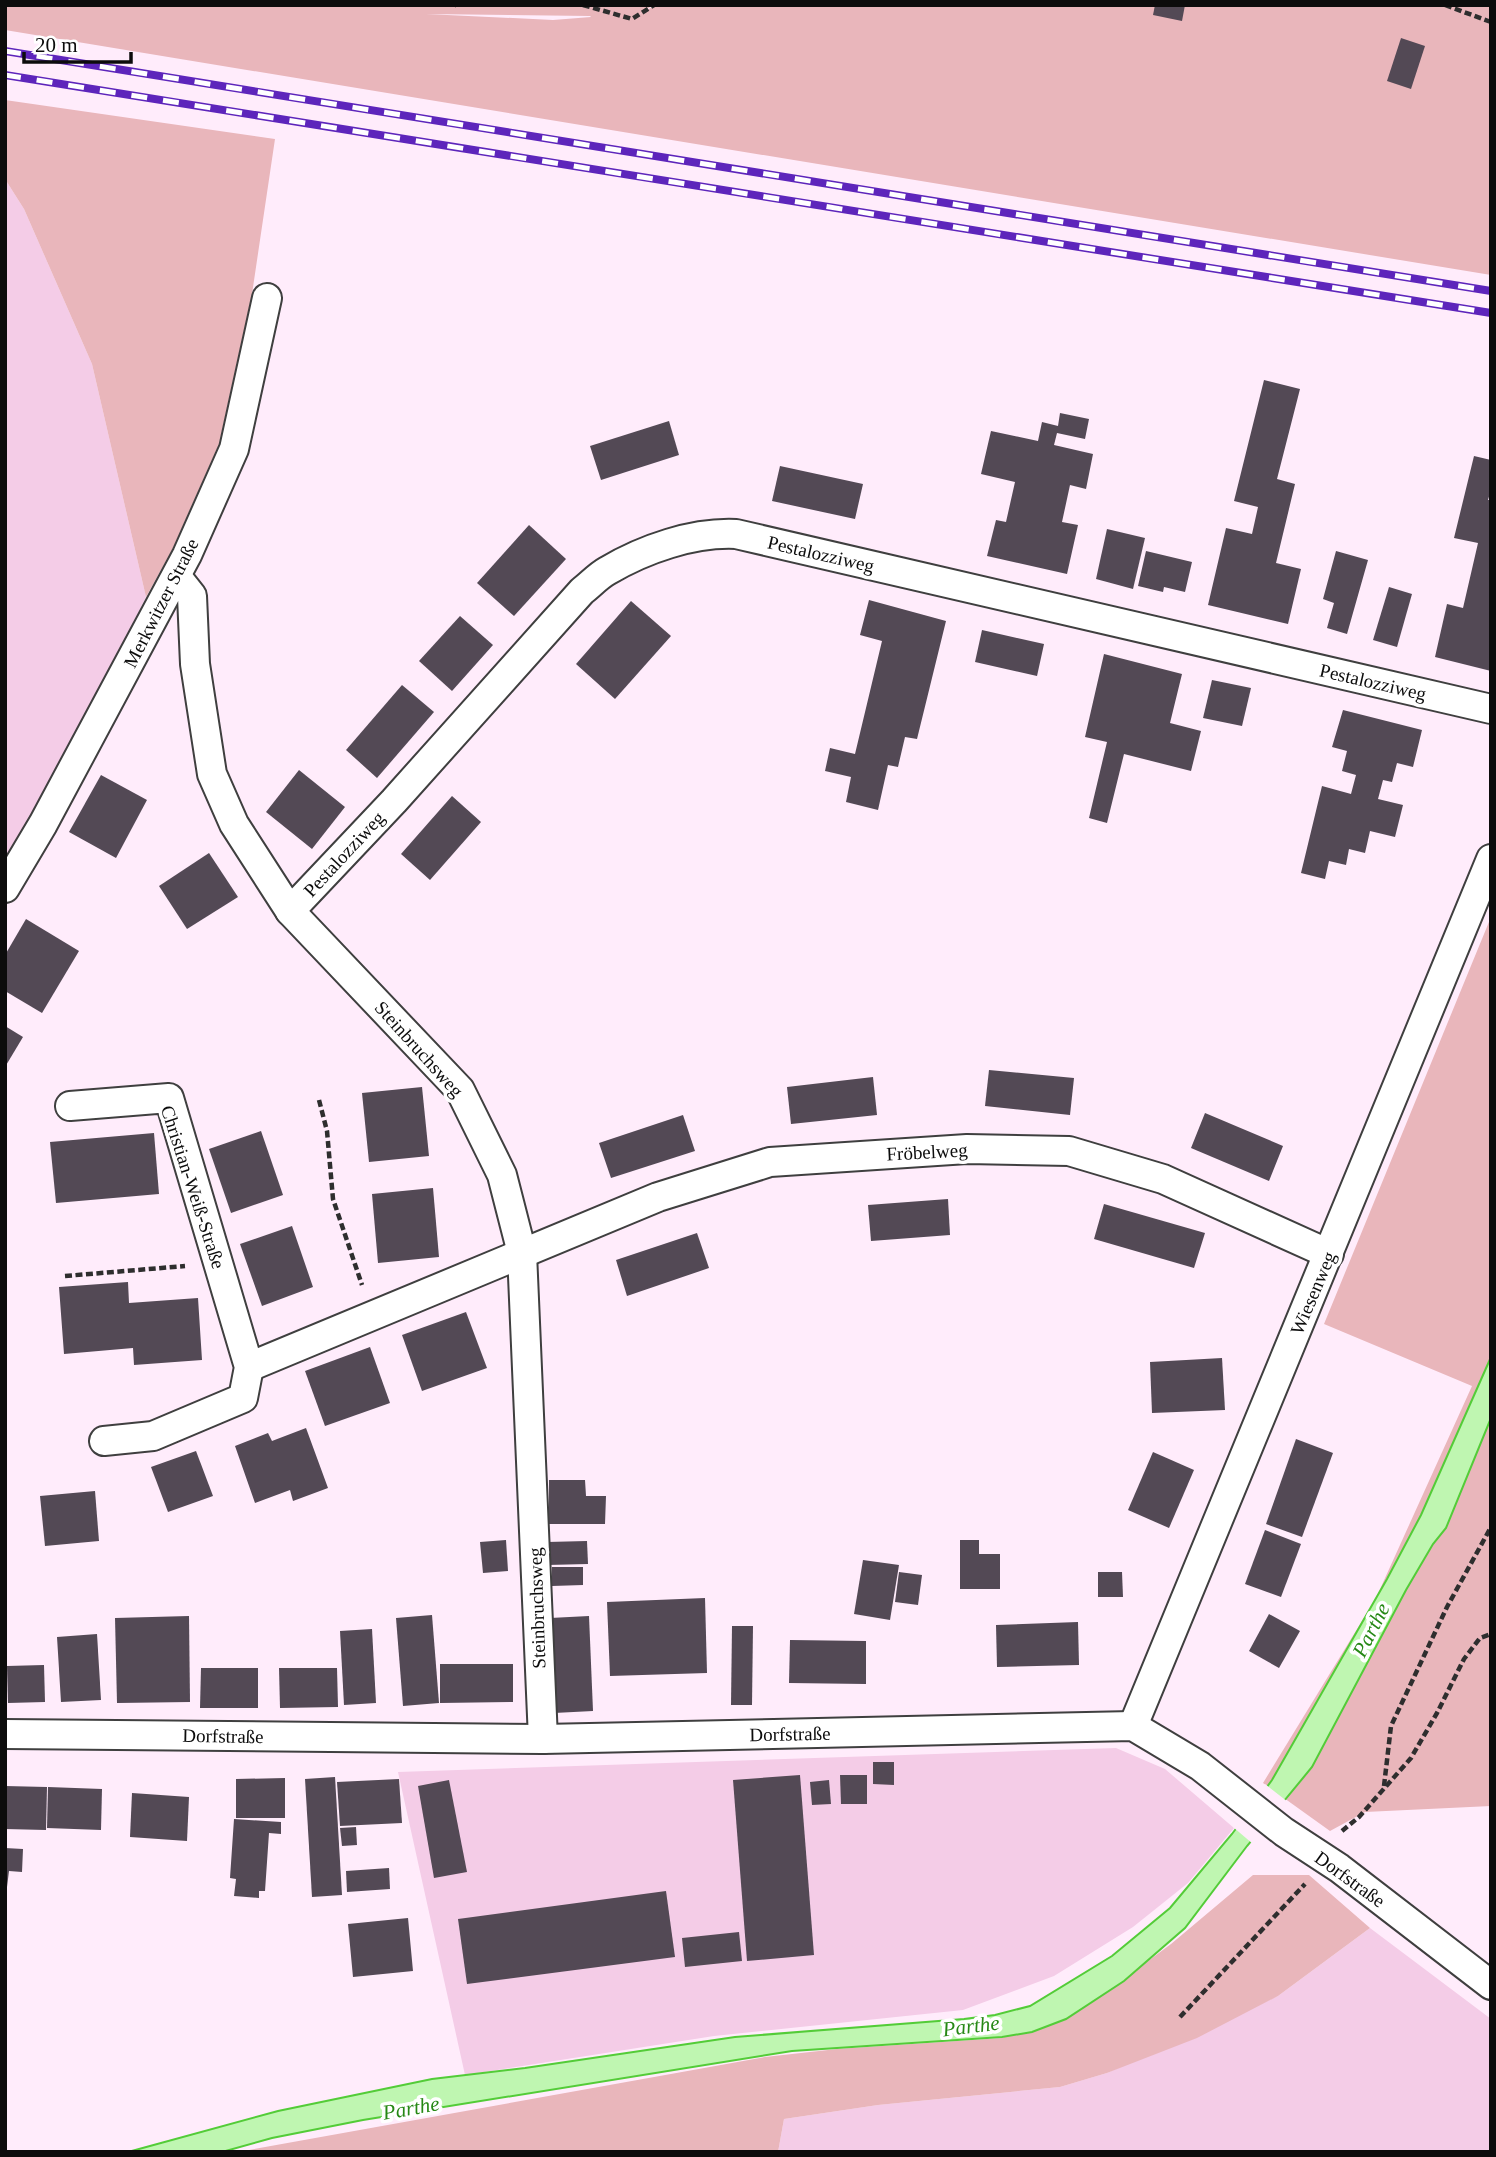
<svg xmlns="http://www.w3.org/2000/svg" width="1496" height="2157" viewBox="0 0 1496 2157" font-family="Georgia,serif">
	<rect width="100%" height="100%" fill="#ffecfb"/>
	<g fill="#f4cce7">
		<polygon points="5,179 24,209 92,364 146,597 35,820 5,868"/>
		<polygon points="1116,1748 1165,1769 1234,1828 1188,1883 1133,1927 1054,1976 963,2010 714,2036 465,2075 398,1772"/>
		<polygon points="1370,1928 1491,2019 1491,2152 778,2152 784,2119 878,2105 1060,2087 1107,2073 1278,1996"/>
	</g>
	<g fill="#e9b6bb" fill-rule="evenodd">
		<path d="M5,5h648l-13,9 16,-9h835v270l-1486,-245zM426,14l164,2 1,1 -38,3z"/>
		<polygon points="5,100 275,139 252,294 219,444 173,548 146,597 92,364 24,209 5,179"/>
		<polygon points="1491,917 1491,1806 1365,1812 1330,1831 1263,1783 1376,1598 1472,1386 1324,1324"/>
		<polygon points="1253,1875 1309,1875 1370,1928 1278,1996 1197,2038 1107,2073 1060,2087 878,2105 784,2119 778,2152 238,2152 765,2057 837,2049 1002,2038 1068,2011 1125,1978 1171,1944"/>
	</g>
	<polygon fill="#bff6b1" stroke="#53cc38" stroke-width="2" points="1491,1357 1491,1418 1446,1528 1433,1544 1406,1590 1312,1767 1247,1846 1185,1928 1124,1981 1066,2019 1032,2032 1002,2037 792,2051 363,2120 272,2138 222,2152 128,2152 278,2111 432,2079 525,2068 735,2037 964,2019 995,2015 1030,2006 1112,1956 1170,1908 1232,1834 1272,1780 1387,1579 1421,1515"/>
	<polygon fill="#ffecfb" points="1265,1784 1288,1802 1253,1844 1233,1827"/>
	<g fill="#534955">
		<polygon points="1155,5 1185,5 1182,21 1153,15"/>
		<polygon points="1401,38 1425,46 1411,89 1387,81"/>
		<polygon points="1264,380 1300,389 1277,479 1295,484 1276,563 1301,569 1288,624 1208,605 1226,528 1252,534 1258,507 1234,501"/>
		<polygon points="1060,413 1089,419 1085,439 1057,433 1054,445 1093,454 1086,489 1070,485 1062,522 1078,525 1067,574 987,556 996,520 1006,522 1015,482 981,474 991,431 1038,441 1042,422 1058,426"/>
		<polygon points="669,421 679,455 601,480 590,446"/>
		<polygon points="1474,456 1491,460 1491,490 1488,500 1491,500 1491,671 1435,657 1447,604 1463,608 1478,543 1454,538"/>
		<polygon points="780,466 863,484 855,519 772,501"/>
		<polygon points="529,525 566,559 514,616 477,583"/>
		<polygon points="1107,529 1145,538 1133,589 1096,579"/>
		<polygon points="1146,551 1192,562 1185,592 1164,587 1163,592 1138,586"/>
		<polygon points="1336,551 1368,560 1347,634 1327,628 1334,603 1323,599"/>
		<polygon points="1389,587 1412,594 1397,647 1373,640"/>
		<polygon points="869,600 946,621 917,739 905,737 898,767 888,765 878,810 846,802 851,777 825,771 830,748 855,754 882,641 860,635"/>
		<polygon points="631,601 671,636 615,699 576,664"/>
		<polygon points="460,616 493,645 452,691 419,661"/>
		<polygon points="982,630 1044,644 1037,676 975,662"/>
		<polygon points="1104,654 1182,674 1170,723 1201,731 1191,771 1124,754 1107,823 1089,818 1107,742 1085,737"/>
		<polygon points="1212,680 1251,688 1242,726 1203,718"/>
		<polygon points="402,685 434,712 377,778 346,750"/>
		<polygon points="1343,710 1422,730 1413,767 1397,763 1392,782 1383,780 1378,799 1403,805 1395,837 1370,831 1365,853 1349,849 1346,865 1329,861 1325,879 1301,873 1322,786 1351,794 1356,775 1342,771 1347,751 1332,747"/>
		<polygon points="299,770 345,807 312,849 266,812"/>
		<polygon points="101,775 147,800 116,858 69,832"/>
		<polygon points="452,796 481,822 430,880 401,854"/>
		<polygon points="209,853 238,897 187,929 159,886"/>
		<polygon points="26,919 79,951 42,1013 5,991 5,955"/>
		<polygon points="5,1026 23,1037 5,1067"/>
		<polygon points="989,1070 1074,1078 1070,1115 985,1106"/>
		<polygon points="873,1077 877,1115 791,1124 787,1087"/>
		<polygon points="422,1087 429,1156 369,1162 362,1093"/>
		<polygon points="1205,1113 1283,1146 1269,1181 1191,1148"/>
		<polygon points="683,1115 695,1151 611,1178 599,1143"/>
		<polygon points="261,1131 283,1195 231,1213 209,1149"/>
		<polygon points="154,1133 159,1194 56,1203 50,1142"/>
		<polygon points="433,1188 439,1257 378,1263 372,1194"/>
		<polygon points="948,1199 950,1235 871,1241 868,1205"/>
		<polygon points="1104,1204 1205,1233 1194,1268 1094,1239"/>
		<polygon points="292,1226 313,1287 262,1306 240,1244"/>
		<polygon points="697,1233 709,1268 627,1296 616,1260"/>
		<polygon points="128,1282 129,1303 198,1298 202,1360 134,1365 133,1348 64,1354 59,1287"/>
		<polygon points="466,1312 487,1368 422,1391 402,1335"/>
		<polygon points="370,1347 390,1403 325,1426 305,1371"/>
		<polygon points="1222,1358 1225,1410 1152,1413 1150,1362"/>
		<polygon points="306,1428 328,1488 293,1501 290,1490 255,1503 235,1446 268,1433 272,1441"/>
		<polygon points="1296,1439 1333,1453 1302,1537 1266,1524"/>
		<polygon points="196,1451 213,1496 168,1512 151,1467"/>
		<polygon points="1153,1452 1194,1470 1169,1528 1128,1510"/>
		<polygon points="549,1480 585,1480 586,1496 606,1496 605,1524 549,1524"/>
		<polygon points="95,1491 99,1541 45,1546 40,1496"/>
		<polygon points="1265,1530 1301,1544 1281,1597 1245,1584"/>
		<polygon points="506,1540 508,1571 483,1573 480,1542"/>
		<polygon points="960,1540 979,1540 979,1554 1000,1554 1000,1589 960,1589"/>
		<polygon points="587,1541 588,1564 547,1565 547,1542"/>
		<polygon points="863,1560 899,1565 890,1620 854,1614"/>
		<polygon points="552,1567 583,1567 583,1585 552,1586"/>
		<polygon points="899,1572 922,1575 918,1605 895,1602"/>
		<polygon points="1098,1572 1122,1572 1123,1597 1098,1597"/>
		<polygon points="705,1598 707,1673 610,1676 607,1602"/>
		<polygon points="1269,1614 1300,1631 1279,1668 1249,1651"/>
		<polygon points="432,1615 439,1703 403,1706 396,1618"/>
		<polygon points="189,1616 190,1702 117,1703 115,1618"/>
		<polygon points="589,1616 593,1711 554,1713 550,1618"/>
		<polygon points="1078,1622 1079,1665 997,1667 996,1625"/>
		<polygon points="732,1626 753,1626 752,1705 731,1705"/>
		<polygon points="372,1629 376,1703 344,1705 340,1631"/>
		<polygon points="97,1634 101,1700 61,1702 57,1637"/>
		<polygon points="790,1640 866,1641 866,1684 789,1683"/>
		<polygon points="440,1664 513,1664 513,1702 440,1703"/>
		<polygon points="44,1665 45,1702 8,1703 7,1666"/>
		<polygon points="201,1668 258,1668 258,1708 200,1708"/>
		<polygon points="279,1668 337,1668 338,1707 280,1708"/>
		<polygon points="873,1762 894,1762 894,1785 873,1784"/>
		<polygon points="800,1775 814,1955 747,1961 733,1780"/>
		<polygon points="840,1775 867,1775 867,1804 841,1804"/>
		<polygon points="335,1777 342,1895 312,1897 305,1779"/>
		<polygon points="285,1778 285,1818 236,1818 236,1779"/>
		<polygon points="399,1779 402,1823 340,1826 337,1782"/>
		<polygon points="449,1780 467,1872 434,1878 418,1786"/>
		<polygon points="829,1780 831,1804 812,1805 810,1782"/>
		<polygon points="5,1786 47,1787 46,1830 5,1829"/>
		<polygon points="48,1787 102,1789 101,1830 47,1828"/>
		<polygon points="132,1793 189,1797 187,1841 130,1837"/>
		<polygon points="234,1819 281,1822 281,1834 269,1833 265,1891 259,1891 259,1898 234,1896 236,1879 230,1878"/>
		<polygon points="356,1827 357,1845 342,1846 340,1828"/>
		<polygon points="5,1848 23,1849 22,1872 9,1871 7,1887 5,1887"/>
		<polygon points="389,1868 390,1889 347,1892 346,1871"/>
		<polygon points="666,1891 675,1957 467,1984 458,1919"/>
		<polygon points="408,1918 413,1971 353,1977 348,1924"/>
		<polygon points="739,1932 742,1961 685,1967 682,1938"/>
	</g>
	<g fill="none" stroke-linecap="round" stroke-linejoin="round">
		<g stroke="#3f3f3f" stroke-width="32">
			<g id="street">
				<polyline points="177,577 192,596 195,664 212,774 234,824 290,911 460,1090 502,1175 522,1253 543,1739"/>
				<polyline points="5,888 43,824 187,555 234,449 267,298"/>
				<path d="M290,911l104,-110 188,-210c8,-6 16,-15 25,-20 37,-22 86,-39 129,-37l755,175"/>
				<polyline points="70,1106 169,1098 249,1367 243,1398 153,1436 104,1441"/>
				<polyline points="249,1367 658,1197 770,1162 967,1149 1069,1151 1163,1179 1329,1254"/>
				<polyline points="1133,1726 1491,859"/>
				<polyline points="5,1734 543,1739 1133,1726 1200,1766 1284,1832 1339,1868 1491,1985"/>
			</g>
		</g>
		<g stroke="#2e2e2e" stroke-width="4.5" stroke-dasharray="7 3.5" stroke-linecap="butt">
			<polyline points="455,5 456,5"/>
			<polyline points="583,5 632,19 654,5"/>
			<polyline points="1445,5 1491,22"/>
			<polyline points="319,1100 327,1131 333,1199 362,1285"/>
			<polyline points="65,1276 185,1266"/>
			<polyline points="1384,1786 1391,1726 1447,1607 1491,1527"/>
			<polyline points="1342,1831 1359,1817 1411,1758 1437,1713 1464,1659 1480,1638 1491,1634"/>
			<polyline points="1180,2017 1305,1884"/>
		</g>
		<use href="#street" stroke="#fff" stroke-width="28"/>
		<g stroke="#5d25bb" stroke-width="8">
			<g id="rail">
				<polyline points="5,51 1491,291"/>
				<polyline points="5,75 1491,313"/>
			</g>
		</g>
		<use href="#rail" stroke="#fff" stroke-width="5" stroke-dasharray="16" stroke-linecap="butt"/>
	</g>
	<g text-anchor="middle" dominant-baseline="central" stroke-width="7" stroke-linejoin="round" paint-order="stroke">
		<g font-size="19" fill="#0c0c0c" stroke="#fff">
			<text transform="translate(821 554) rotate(13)">Pestalozziweg</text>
			<text transform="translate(161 603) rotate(-63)">Merkwitzer Straße</text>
			<text transform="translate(1373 682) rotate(13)">Pestalozziweg</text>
			<text transform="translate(344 854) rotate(-47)">Pestalozziweg</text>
			<text transform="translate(419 1049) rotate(48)">Steinbruchsweg</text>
			<text transform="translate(927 1152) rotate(-3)">Fröbelweg</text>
			<text transform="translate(193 1187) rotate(72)">Christian-Weiß-Straße</text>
			<text transform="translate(1313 1293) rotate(-67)">Wiesenweg</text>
			<text transform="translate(537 1608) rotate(-92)">Steinbruchsweg</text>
			<text transform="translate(790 1734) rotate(-1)">Dorfstraße</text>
			<text transform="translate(223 1736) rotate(1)">Dorfstraße</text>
			<text transform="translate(1350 1879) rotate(36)">Dorfstraße</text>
		</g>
		<g font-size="21" font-style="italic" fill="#268815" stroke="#fff">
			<text transform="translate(1371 1630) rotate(-63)">Parthe</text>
			<text transform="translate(971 2026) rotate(-7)">Parthe</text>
			<text transform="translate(411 2108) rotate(-10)">Parthe</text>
		</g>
	</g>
	<rect width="1496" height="2157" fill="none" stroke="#0c0c0c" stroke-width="14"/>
	<path d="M24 52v10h107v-10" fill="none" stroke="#0c0c0c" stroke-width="3.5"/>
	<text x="35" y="52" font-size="21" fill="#0c0c0c" stroke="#ffffff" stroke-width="5" paint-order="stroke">20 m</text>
</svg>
